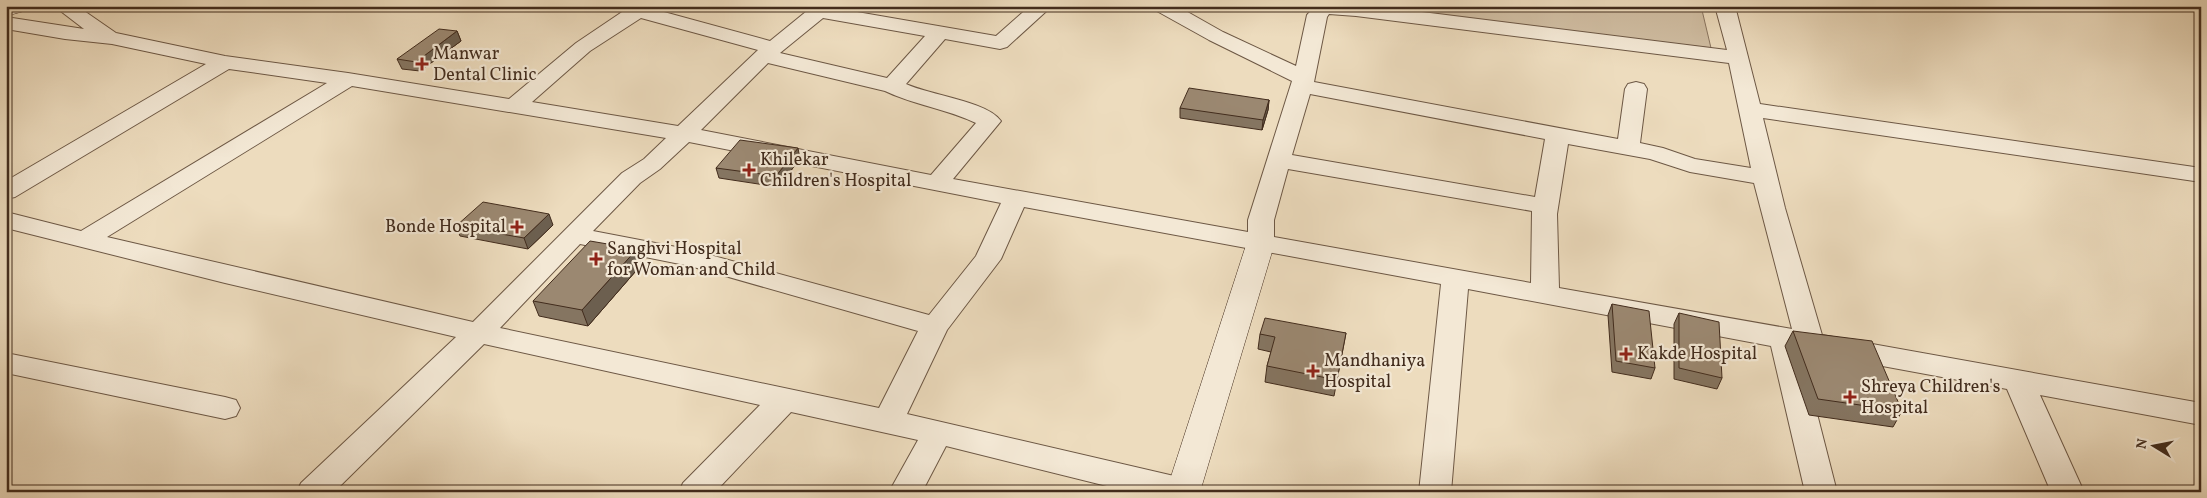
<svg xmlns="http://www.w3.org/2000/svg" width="2207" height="498" viewBox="0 0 2207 498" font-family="Vollkorn,serif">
	<rect width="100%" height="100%" fill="#eddcbe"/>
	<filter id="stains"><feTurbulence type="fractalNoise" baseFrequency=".004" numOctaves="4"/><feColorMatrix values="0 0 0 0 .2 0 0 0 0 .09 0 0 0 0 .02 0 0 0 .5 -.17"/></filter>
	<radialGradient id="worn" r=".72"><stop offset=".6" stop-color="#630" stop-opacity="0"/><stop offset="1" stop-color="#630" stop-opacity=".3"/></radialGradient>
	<polygon fill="#d0bea3" stroke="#897560" points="1358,6 1701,6 1711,48"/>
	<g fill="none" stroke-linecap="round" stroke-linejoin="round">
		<g stroke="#6d5845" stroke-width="2">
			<g id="street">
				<path d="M54,6h23l39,27 109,23 123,17 161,26 67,-56 46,-31 -4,-1 -2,-5h39l-2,3 117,32 43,-35h22l-1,2 162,28 34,-30h22l-45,41 -7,2 -55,-10 -39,45c23,11 81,17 95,37l-48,58 295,53v-12l44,-139 -83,-41 -54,-30 -3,-4h25l46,26 73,34 11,-51 8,-9h59l353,44 -12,-44h20l25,98 441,64v14l-438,-64 22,90 37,127 379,68v22l-161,-30 44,97h-33l-44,-103 -206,-38 36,141h-32l-34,-146 -303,-57 -17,203h-32l22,-208 -417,-77 -23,52 -54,71 -40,84 280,65 12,4 4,9h-72l-185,-46 -24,46h-33l29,-52 -127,-28 -76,80h-36l4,-9 77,-78 -276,-61 -150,148h-37l4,-9 155,-146 -231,-54 -219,-55v-16l75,19 246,-148 -98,-14 -214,128 -9,2v-18l200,-117 -94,-20 -47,-5 -59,-10v-12l78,12zM1329,14l27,2 373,47 22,105 -56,-9 -32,-11 -23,-5 7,-54 -3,-5 -8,-2 -8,2 -3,5 -7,50 -304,-57 13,-65zM641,18l117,32 -80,76 -146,-24 58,-51zM823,18l102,18 -38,42 -107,-25zM768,63l117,28c29,14 62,18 91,32l-45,52 -230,-45zM352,86l314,52 -22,21 -22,14 -149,149 -366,-85zM1310,94l235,45 -10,58 -243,-42zM689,142l312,61 -25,53 -47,59 -237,-65 -99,-19 47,-48 20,-14zM1568,144l82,15 40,13 64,11 38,146 -233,-41 -2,-74zM1288,169l244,42 -1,72 -257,-46v-17zM580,244l110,22 228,65 -39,77 -379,-80z"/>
				<polygon points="6,353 225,397 236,400 240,408 236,416 225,419 6,373"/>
			</g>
		</g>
		<g stroke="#422c1d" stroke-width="1">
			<g id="secondary">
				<polygon points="6,6 31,6 28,10 6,16"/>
				<polygon points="1261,233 1271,236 1275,242 1200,492 1166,492 1247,242 1251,236"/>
			</g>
		</g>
		<use href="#street" fill="#f3e8d5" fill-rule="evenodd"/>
		<use href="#secondary" fill="#f3e8d5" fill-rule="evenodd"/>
	</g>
	<g fill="#857561" stroke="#422c1d">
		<polygon points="457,31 461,41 420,71 402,69 397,59"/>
		<polygon points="1269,100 1268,110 1262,130 1180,118 1180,108"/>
		<polygon points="800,159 778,187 719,178 716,168"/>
		<polygon points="553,225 528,249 460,236 456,226"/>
		<polygon points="642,264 588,326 539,316 533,301"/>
		<polygon points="1612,304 1655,368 1651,379 1612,372 1608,315"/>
		<polygon points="1679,313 1722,378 1717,389 1674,379 1674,324"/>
		<polygon points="1793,331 1902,411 1893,427 1809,415 1785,346"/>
		<polygon points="1346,333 1334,396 1265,382 1267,366 1271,352 1258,349 1260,334"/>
	</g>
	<g fill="#6c5f4f" stroke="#422c1d">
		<polygon points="457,31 461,41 420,71 416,62"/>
		<polygon points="1269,100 1268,110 1262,130 1263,120"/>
		<polygon points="798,148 800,159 778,187 776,176"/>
		<polygon points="549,214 553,225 528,249 524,238"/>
		<polygon points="637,249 642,264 588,326 582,310"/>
	</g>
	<g fill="#9b8871" stroke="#422c1d">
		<polygon points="439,29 457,31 416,62 397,59"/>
		<polygon points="1189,88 1269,100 1263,120 1180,108"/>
		<polygon points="740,140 798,148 776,176 716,168"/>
		<polygon points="483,202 549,214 524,238 456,226"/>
		<polygon points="590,241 637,249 582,310 533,301"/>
		<polygon points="1612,304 1649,311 1655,368 1616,361"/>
		<polygon points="1679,313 1719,322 1722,378 1679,368"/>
		<polygon points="1265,318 1346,333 1337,380 1267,366 1275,337 1260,334"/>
		<polygon points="1793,331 1872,341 1902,411 1818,399"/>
	</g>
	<g fill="#8f2418" stroke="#f3e8d5" stroke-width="2">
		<path d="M419.5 56.5h5v5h5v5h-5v5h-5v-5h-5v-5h5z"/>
		<path d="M746.5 162.5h5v5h5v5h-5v5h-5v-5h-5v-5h5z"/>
		<path d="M514.5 219.5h5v5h5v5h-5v5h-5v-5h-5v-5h5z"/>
		<path d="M593.5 251.5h5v5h5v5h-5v5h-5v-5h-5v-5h5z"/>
		<path d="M1623.5 346.5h5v5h5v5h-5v5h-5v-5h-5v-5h5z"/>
		<path d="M1310.5 363.5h5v5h5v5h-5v5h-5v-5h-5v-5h5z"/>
		<path d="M1847.5 389.5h5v5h5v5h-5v5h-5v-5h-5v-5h5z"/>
	</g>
	<g text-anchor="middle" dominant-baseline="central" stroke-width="4.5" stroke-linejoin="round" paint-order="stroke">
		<g font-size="18" fill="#422c1d" stroke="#f3e8d5" text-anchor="start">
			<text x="433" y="54">Manwar<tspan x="433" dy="21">Dental Clinic</tspan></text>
			<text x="760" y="160">Khilekar<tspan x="760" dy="21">Children's Hospital</tspan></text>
			<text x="506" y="227" text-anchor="end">Bonde Hospital</text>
			<text x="607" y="249">Sanghvi Hospital<tspan x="607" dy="21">for Woman and Child</tspan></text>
			<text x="1637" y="354">Kakde Hospital</text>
			<text x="1324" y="361">Mandhaniya<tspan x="1324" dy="21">Hospital</tspan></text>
			<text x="1861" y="387">Shreya Children's<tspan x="1861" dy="21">Hospital</tspan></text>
		</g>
	</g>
	<rect width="2207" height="498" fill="none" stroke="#eddcbe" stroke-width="25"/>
	<rect x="8" y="8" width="2192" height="483" fill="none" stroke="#422c1d" stroke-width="2.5"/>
	<rect x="12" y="12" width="2182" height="473" fill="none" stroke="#422c1d"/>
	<g transform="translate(2154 446) rotate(280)" stroke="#f3e8d5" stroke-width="4" paint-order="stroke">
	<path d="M0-4L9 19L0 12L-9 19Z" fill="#422c1d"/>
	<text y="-8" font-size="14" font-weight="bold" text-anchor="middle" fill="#422c1d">N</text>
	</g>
	<rect width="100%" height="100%" filter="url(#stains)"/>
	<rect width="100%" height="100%" fill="url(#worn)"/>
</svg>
